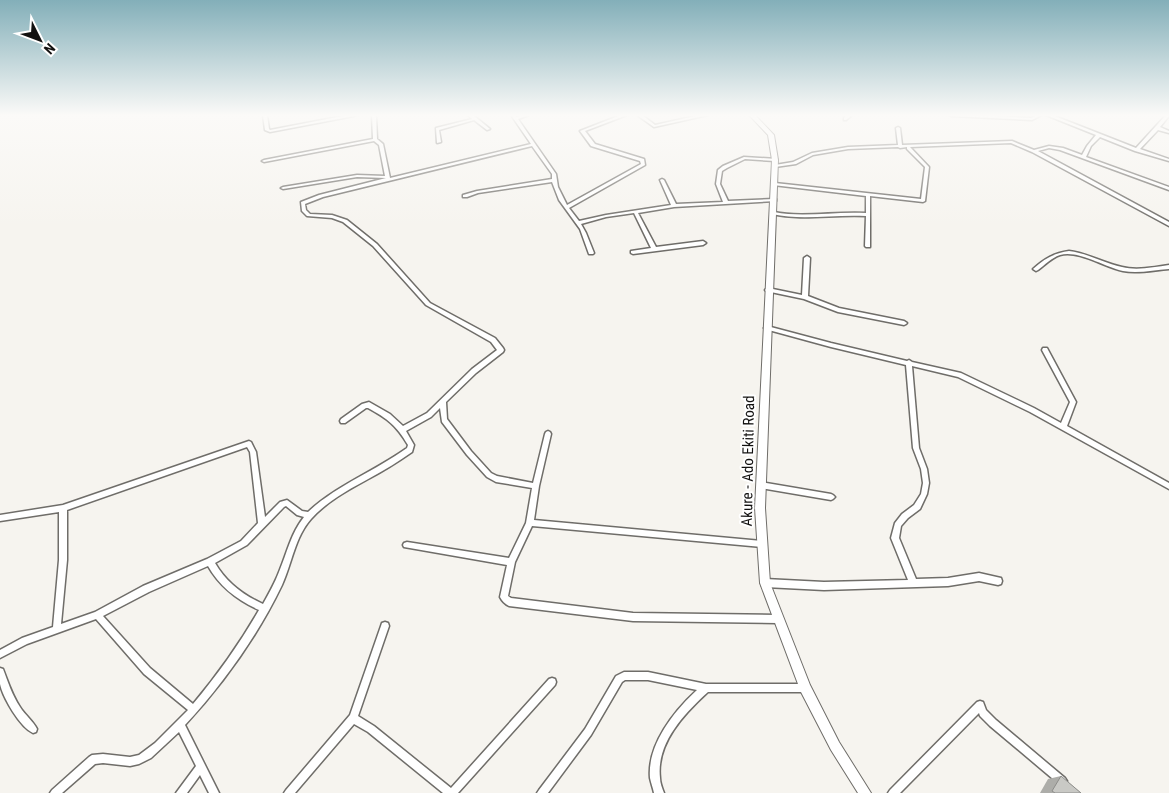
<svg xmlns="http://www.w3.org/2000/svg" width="1169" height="793" viewBox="0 0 1169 793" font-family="'Roboto Condensed',sans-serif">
	<rect width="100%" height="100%" fill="#f6f4ef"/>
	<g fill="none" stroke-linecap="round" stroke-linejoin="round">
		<g stroke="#6f6d69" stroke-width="3">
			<g id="minor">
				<polygon points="263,115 267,115 269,129 270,130 348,115 356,115 354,116 270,132 265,130"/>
				<path d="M372,115h4l1,24 6,5 7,34 141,-34 -20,-29h4l1,2 7,-2h6l-11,4 38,55 2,13 9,18 74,-41 -1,-3 -49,-15 -11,-15 41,-16h6l-42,16 10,13 49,15 1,6 -76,43 10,13 27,-6 65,-10 -11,-25 2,-1 2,1 12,24 47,-2 -7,-18 2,-14 5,-4 21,-9 33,2v2h-2l-30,-2 -18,9 -5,3 -2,13 8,17 46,-2h2v2l-102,6 -36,6 18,34 47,-6 3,2 -3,2 -70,9 -2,-1v-2l20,-3 -17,-35 -28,4 -25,7 5,9 8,20 -1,1h-4l-9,-25 -21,-29 -7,-18 -74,11 -11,4h-4v-2l14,-4 75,-12v-5l-20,-28 -209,51 -18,7 1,6 4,4 22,1 15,5 30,24 53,59 65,35 8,10 1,2 -1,2 -27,21 -30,29 1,17 24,32 20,22 6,3 36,7 12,-49 1,-2 2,-1 2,1 1,2 -12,52 -5,34 228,21 3,1 1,2 -1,2 -3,1 -230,-21 -17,36 -7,34 3,2 122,15 144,2 3,1 1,3 -1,3 -3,1 -144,-2 -124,-15c-4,-2 -7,-5 -9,-9l7,-32 -103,-18 -1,-2 1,-2 3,-1 102,16 17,-35 6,-35 -36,-6 -9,-5 -20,-22 -25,-33 -2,-14 -9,9 -25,14 8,14 -2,7c-13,9 -27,18 -42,26 -20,11 -43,23 -59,41 -16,18 -19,44 -29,66 -24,50 -59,99 -97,140l34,68h-10l-9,-18 -13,18h-11l20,-27 -17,-34 -28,26 -12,6 -9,2 -27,-3 -8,1 -33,29h-12l2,-3 37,-33 3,-2 11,-1 27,3 9,-2 16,-12 33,-33 -44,-36 -48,-55 -69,25 -27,14v-8l22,-12 31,-11 6,-67v-48l-59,9v-6l63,-10 186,-64 2,1 5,10 9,65 15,-15 7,-2 15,11 6,1c29,-27 67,-41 99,-64l1,-3c-12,-20 -20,-26 -40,-37h-2l-21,15h-4l-1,-2 1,-2 21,-15 7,-2 21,12 13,12 24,-13 45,-44 25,-19 -6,-8 -65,-37 -53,-59 -30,-24 -11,-4 -25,-2 -5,-5 -1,-9 18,-7 67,-17 -29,-1 -74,12 -2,-1 2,-1 74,-12 28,1 -6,-31 -5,-4 -110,21 -2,-1 2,-1 109,-21zM247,447l3,5 8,71 -17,18 -34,18 -64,27 -48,26 -34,12 6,-64v-50zM286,506l11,9 7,2c-13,16 -17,36 -25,55 -4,11 -10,21 -16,32 -20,-9 -37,-22 -48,-41l32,-18 37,-38zM208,566c12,21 29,34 51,44 -19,33 -41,64 -66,94l-43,-36 -47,-52 46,-24z"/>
				<polygon points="468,115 473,115 490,129 487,130 474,120 439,130 441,142 437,143 436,128 472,119"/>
				<polygon points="637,115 642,115 655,125 700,115 708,115 654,127"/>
				<polygon points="847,115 852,115 846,120 844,120 844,118"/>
				<polygon points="949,115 976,115 1031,118 1037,115 1042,115 1032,120 951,116"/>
				<path d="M1046,115h6l84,33 30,-33h3v1l-9,11 9,4v2l-11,-3 -18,19 29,10v2l-34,-10 -35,-14 -9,9 -5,11 83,30v3l-109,-40 -11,-2 -11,3 131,71v4l-137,-74 -21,-9 -101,4 19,20 -4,34 -2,1 -53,-6v51h-4l-1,-1 1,-30c-32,-2 -63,5 -94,-2v-1l2,-1c30,6 61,-1 92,1v-17l-93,-11v-1l2,-1 146,16 4,-32 -18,-18v-2l-7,1 -2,-1 -50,2 -35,6 -17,9 -21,3 -2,-1 2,-1 18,-3 19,-9 36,-6 50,-2 -2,-17 2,-1 2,1 2,17 110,-4 22,9 15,-4 14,2 19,7 5,-9 9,-11z"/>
				<path d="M1069,251c18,2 34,12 53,16 15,4 32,0 47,-2v4c-15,1 -31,5 -46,2 -19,-4 -44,-21 -63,-16 -9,3 -15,10 -22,15l-2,1 -3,-2c11,-10 21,-16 36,-18z"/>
				<polygon points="807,256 810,258 808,296 839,308 904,321 907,323 906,324 904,325 838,312 804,299 766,291 765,290 766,289 768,288 802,295 804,258"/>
				<polygon points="767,326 831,343 907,361 909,360 912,362 961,373 1034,408 1061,423 1070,402 1042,350 1043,348 1047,348 1076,402 1067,426 1169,483 1169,489 1030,412 958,377 912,366 919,448 927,469 929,483 927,494 920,509 908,518 901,526 899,538 916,579 948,578 979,573 1001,578 1002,581 1001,584 998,585 979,581 948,586 824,590 765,587 762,586 761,583 762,580 765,579 824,582 908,580 891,538 895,523 902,514 914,505 921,494 923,483 921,469 913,448 906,365 831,347 765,329 764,328 765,327"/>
				<polygon points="761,482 831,494 833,495 835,497 833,499 831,500 761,488 759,487 758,485 759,483"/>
				<polygon points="385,622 388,623 389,626 358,716 374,726 451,788 549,679 552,678 555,679 556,682 555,685 458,793 443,793 368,732 354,724 295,793 284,793 286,790 350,715 381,626 382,623"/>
				<path d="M0,668l3,1c5,13 9,26 17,38 5,8 13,14 17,22l-1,3 -3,1c-13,-6 -30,-35 -33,-49 0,-5 0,-11 0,-16z"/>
				<path d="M624,672h24l58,12h99l3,1 1,3 -1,3 -3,1h-97c-24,22 -52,51 -48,86 0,5 2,10 4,15h-10c-1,-5 -3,-10 -4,-15 -3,-33 24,-67 47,-88l-49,-10h-23l-3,2 -31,53 -43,58h-11l2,-3 46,-61 31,-53z"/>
				<polygon points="980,701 983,702 986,710 996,720 1065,778 1067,781 1065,784 1062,786 1059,784 990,726 980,716 979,713 900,793 888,793 890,790 977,702"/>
			</g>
		</g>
		<g stroke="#6f6d69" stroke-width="2">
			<polygon id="major" points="749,115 755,115 774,135 778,160 765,508 770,583 810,685 839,742 871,793 858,793 831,750 801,692 760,583 755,508 772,160 768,135"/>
		</g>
		<use href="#minor" fill="#fff" fill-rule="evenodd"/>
		<use href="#major" fill="#fff" fill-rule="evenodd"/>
	</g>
	<polygon fill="#adada9" points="1061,776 1081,793 1040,793 1048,779"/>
	<polygon fill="#c9c9c5" stroke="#8d8d8a" points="1061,776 1081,793 1055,793 1052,791"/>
	<linearGradient id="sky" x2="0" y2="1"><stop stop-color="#83afb9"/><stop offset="0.51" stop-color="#fbfaf8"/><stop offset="1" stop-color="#fbfaf8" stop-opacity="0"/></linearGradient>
	<rect width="1169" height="226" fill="url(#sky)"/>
	<g text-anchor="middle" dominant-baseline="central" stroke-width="4" stroke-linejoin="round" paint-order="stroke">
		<g font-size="15" fill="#121110" stroke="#fff">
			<text transform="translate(748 461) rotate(-89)">Akure - Ado Ekiti Road</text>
		</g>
	</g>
	<g transform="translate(40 40) rotate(132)" stroke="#ffffff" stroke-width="4" paint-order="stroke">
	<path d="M0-4L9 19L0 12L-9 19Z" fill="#121110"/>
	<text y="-8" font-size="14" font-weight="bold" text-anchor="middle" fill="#121110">N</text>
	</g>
</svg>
